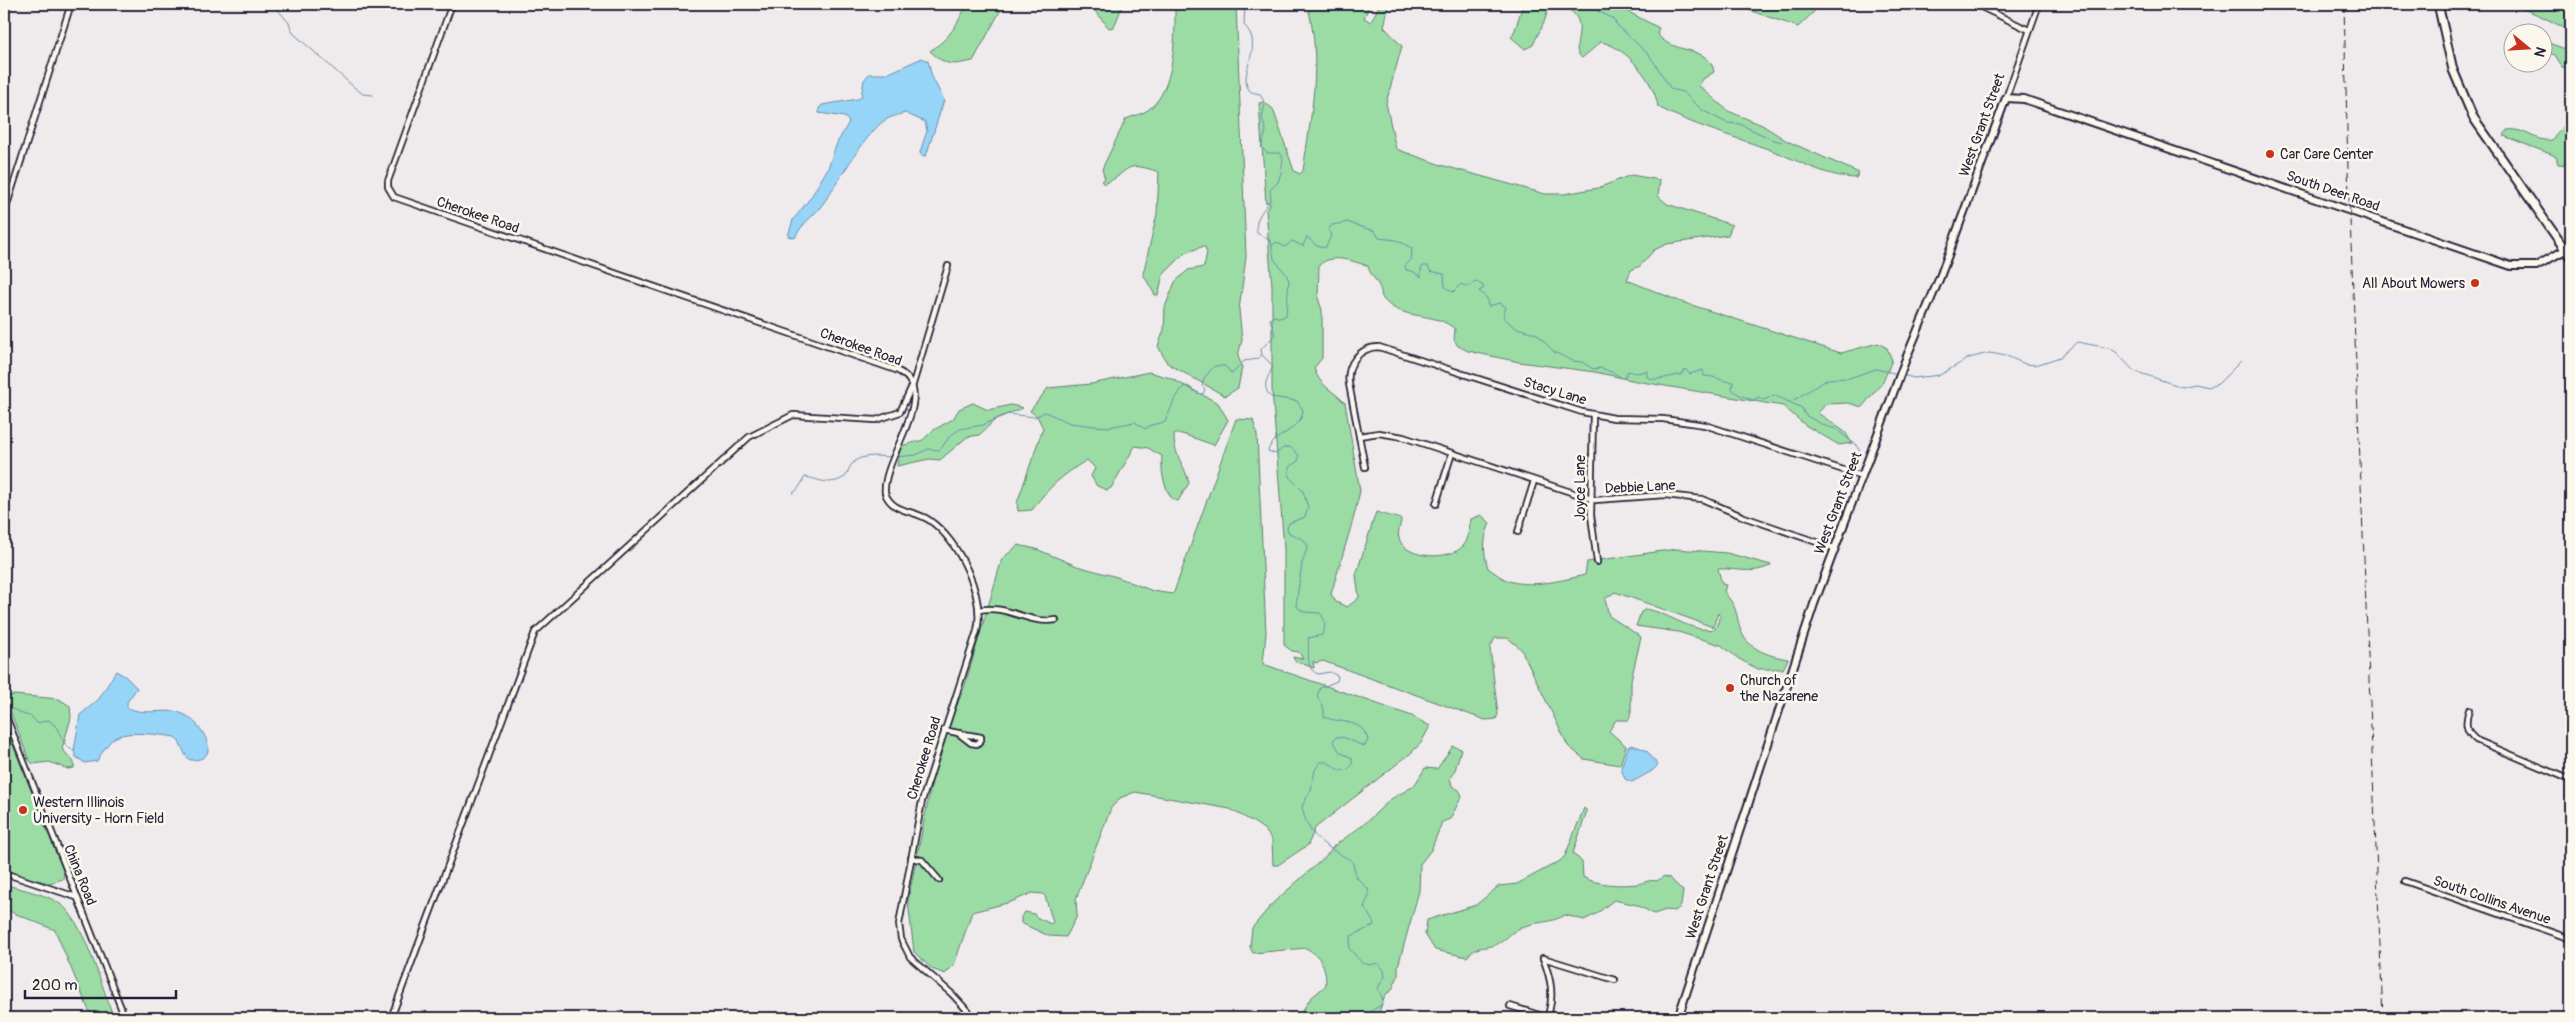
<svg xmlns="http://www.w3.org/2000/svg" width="2575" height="1022" viewBox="0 0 2575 1022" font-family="Pangolin,sans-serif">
	<rect width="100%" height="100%" fill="#efeaeb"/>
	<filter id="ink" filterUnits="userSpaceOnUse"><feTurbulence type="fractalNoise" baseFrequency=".02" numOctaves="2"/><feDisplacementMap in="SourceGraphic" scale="10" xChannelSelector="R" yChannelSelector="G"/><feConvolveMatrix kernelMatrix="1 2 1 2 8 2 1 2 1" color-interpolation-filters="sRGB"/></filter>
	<g filter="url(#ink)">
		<g fill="#9bdca5" stroke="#5e7f70">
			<path d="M967,4h37l-31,57c-21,4 -26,6 -43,-10 20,-13 27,-26 37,-47z"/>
			<polygon points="1089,4 1123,4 1114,27 1109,28"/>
			<path d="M1175,4h61l10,253 -7,53 3,30 -4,16 4,11 -4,21 -13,8 -58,-33 -9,-17 6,-16 1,-23 10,-25 13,-12 16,-3 3,-15 -3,-6 -19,7 -22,22 -5,20h-3l-12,-21 14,-60 2,-42c-38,-13 -27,0 -55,12l-3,-3 4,-2 -3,-10 24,-50c7,-3 16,-5 22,-9 28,-20 27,-75 27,-106z"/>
			<path d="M1307,4h63l-6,14 7,4 9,-18h9l-5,23 18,19 -16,57 10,46 45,16 104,29h19l34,-6 33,-13 29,5 -2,16 9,8 65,21 -4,10 -61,9 -13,6 -14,16 -9,4 -4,10 52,21 162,52 37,-10 9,5 5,12 -9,22 -21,25 -14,-4 -22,1 -8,9 27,19 7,11 -13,2 -34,-20 -22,-19 -147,-25 -41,-9 -76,-10 -51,-11 -10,-5 -4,-6 1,-11c-20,-18 -53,-8 -71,-29 -4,-4 -2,-10 -5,-14 -4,-8 -9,-11 -11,-20 -16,-5 -35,-13 -49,-1l-1,33 4,12v48l-8,10c6,19 18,21 31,35l15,88 -7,29 -22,74 5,8 11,5 12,-9 -3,-23 20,-63 25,7c0,6 -4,14 -2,19 5,22 57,24 67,4 3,-6 3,-16 5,-23l10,-4 9,8c-7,16 -7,28 -2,45 6,4 13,10 19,12 21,9 57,0 78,-5l2,-13 89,-13 51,4 44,12c-16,10 -36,3 -53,4l4,15 4,1 -2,7c13,16 11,17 16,36 6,21 29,28 48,31l-5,10h-25l-19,-10 -18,-14 -43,-13 -42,-6 5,-14 5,-3c23,4 45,24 69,20l5,-12 -2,-4 -5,14 -98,-35 -10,7 4,17 32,21 -10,43v32l-2,8h-13l-7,11 17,15 -6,19 -36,-6 -16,-13 -47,-97 -13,-11h-13l-5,10 8,66 -2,5 -11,1 -162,-59 -7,2 -3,-2 1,7 -19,-7 -2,-4 10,2 -4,-7 -7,-1 -8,-6v-96l-12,-160v-103l-6,-76 4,-5 -2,-4 -2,2 -7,-100 5,-1 9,7 21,62 6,3 3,-3c8,-56 20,-111 4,-167z"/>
			<path d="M1523,4h29l-4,1c-1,17 -9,25 -15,40l-8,4 -14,-12 4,-7z"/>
			<path d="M1558,4h62l3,5 36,19 -2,5c12,22 53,11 57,39l-11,7 -4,7 29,25 34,14 25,16 72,32 -3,5c-31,-1 -62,-20 -91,-30 -36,-13 -73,-23 -107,-41 -3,-25 -31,-60 -57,-65l-19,16c-16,-12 16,-39 -24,-54z"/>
			<polygon points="1731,4 1822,4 1798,27"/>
			<path d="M2492,4l53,2 26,-2v28c-18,-10 -36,-20 -55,-25 -9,-2 -16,1 -24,-3z"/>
			<polygon points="2543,41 2571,51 2571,69 2562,67 2555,56 2543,50"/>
			<path d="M2571,82v83l-13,-1v-6l-5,-3 -49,-19 3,-6c17,-3 29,13 45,10 6,-7 18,-21 18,-31 -1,-10 -3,-17 1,-27z"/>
			<path d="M1149,372l21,6 48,25 10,17 -14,25 -32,-11h-8c-1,21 11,31 15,49l-11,18 -6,-2c-9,-14 -11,-28 -10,-43l-14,-8 -13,-2 -24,42 -4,2 -10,-4 -6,-10 4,-8 -8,-8c-23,14 -40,28 -55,50l-14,1 -1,-8 26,-75 -6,-12 -7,-5 18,-23 43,-4z"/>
			<polygon points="973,403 988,410 1011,405 1023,408 996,419 979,435 967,437 940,460 929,459 897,466 901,446 923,440 932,431 953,419 959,409"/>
			<polygon points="1236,419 1253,420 1257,435 1266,633 1263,664 1412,716 1430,726 1421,743 1411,753 1315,828 1308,845 1278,865 1273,865 1272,840 1265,830 1255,823 1230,809 1135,792 1120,798 1111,808 1076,899 1077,916 1066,937 1049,936 1021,923 1021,917 1025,912 1034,914 1036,917 1051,924 1053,922 1045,896 1043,894 1032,893 1011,902 972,912 954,965 945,974 932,969 914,952 908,901 937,756 965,685 1002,559 1018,545 1036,549 1077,566 1117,577 1153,591 1172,594 1174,592"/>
			<polygon points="14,695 59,699 70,706 71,718 62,749 74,762 74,768 68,769 49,762 33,764 29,760 5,697"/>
			<polygon points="4,723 64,873 63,879 50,883 4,873"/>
			<path d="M1453,746l8,3 -6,21 -5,8 2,8 7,4 3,6 -12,23 -8,3 -11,28 -11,14 -1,27 -21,75v10l-6,14 -7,5 -8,23h-79l12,-19 16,-14c0,-18 -4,-28 -20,-37l-53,5 -3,-6 2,-19 21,-25 52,-46 9,-11 29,-21 28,-26 23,-13 11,-18 12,1z"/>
			<path d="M1584,808l3,3 -14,42 9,9 1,15c13,8 39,9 54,7 7,-1 13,-5 20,-3l7,-5 6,2 13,13 -2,15 -6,5 -9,-1 -12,4 -17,-9 -23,-5 -18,14 -12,6 -19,-5c-15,9 -30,6 -45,13 -9,4 -16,14 -25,17 -12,4 -19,0 -28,12l-32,-7 -10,-16 2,-14 49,-15 23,-19 18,-2 43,-23 5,-5z"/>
			<path d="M4,884c18,6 46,10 60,23 21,19 39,83 50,111h-22l-37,-88 -51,-21z"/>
		</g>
		<g fill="#96d5f7" stroke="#688dac">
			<path d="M922,58l6,3 4,16 12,23 -18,56 -5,-1 -1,-3 7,-21 -2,-9 -20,-9c-8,2 -19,5 -25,11 -22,21 -40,56 -58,81 -8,11 -22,20 -27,33l-7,-2 5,-16 18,-23 17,-29 9,-25 12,-21 -4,-5 -26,-4v-5l3,-3 36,-6 3,-2 3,-17 5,-6h18z"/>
			<path d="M116,671l10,6 11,11 -10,14v5c18,11 42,-2 60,9 16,10 37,45 3,44 -7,-5 -7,-16 -15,-23 -13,-2 -47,-7 -59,0 -8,5 -14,15 -19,24l-12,2 -9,-6 -2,-6 6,-36 19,-16z"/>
			<polygon points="1632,745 1646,750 1658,765 1652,771 1632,782 1625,779 1621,768 1628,747"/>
		</g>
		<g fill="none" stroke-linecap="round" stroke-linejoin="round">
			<g stroke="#688dac" stroke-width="1">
				<polyline points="273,4 289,23 293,33 355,88 363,94 373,95"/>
				<path d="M1245,4l-1,21c22,20 -7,48 5,65 2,3 8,3 11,4l5,10 -3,14 4,13 -5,16 6,6h13l3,5 -2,15 -3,9 -8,8 1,9c-7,12 -17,17 -14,34l14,8 3,18 12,15 3,7 -3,34 -5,3 -7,-2 -4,3 5,16 -14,14 1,6 11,11c-4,11 -13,19 -2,31l26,4 6,9c-2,22 -30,23 -35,41l8,3 7,-6 7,-1 9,8 -1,6 -9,6v10l14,14 5,17 -3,9 -16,6 -2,5 2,5 15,7 4,6 -6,17 -6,43 8,6 16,1c6,7 6,14 2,22l-14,3c2,13 -4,31 10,36l12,-2 8,4 -1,5 -17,7 -3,8 7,13v8c17,7 38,1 44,23l-3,6c-10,-2 -18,-10 -29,-9l-3,4 7,11 12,6v7l-4,4 -8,2 -13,-9h-7l-5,8 -4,20 -9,16c5,32 24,40 50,55l5,17 11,11 1,7 -5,11 10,16 -1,3 -22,10 -2,12 13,15 8,2 8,-2 6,7 1,6 -7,12 5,12 -2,5 -10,6 -1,7"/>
				<polyline points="1590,4 1592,8 1614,19 1616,24 1650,56 1671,89 1683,92 1702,110 1727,123 1740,124 1771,139 1782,142"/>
				<path d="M1272,246l4,-4 9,5 7,-6 11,5 4,-9 10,9 8,2 7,-14 -4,-4 4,-5 16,-3c8,4 17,6 27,9l4,7 17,2 16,8 -1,12 -6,6 1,4 6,1 9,6v-8l2,-3h5l2,5 14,3 1,13 8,5 8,-8 7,3 7,-6 7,4 2,3 -5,3 8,7 1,8 12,-3 6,4 -3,10 11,10 23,7 17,18 19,9 9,1 11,7 8,-1 13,5 10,6 4,-8 8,2 11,-2v6c8,6 24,-2 34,-2l4,-6 5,5 13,-4 1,6c12,0 19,6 29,6l-1,7c4,6 15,8 21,11l6,-3 5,3 10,-5 28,13 3,7 20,11 11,3 20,16 5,8"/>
				<polyline points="1902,375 1914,378 1940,375 1969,358 1989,353 2007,356 2025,364 2036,365 2060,357 2077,342 2109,348 2116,352 2134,371 2182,387 2195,384 2209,387 2218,384 2241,361"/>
				<polyline points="1792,401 1828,379 1849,378 1876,369 1898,374"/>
				<polyline points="895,457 916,455 928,449 940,450 950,436 960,429 983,425 1007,414 1035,417 1045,412 1070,423 1094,426 1109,427 1135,422 1145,429 1151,425 1165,422 1174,401 1183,387 1188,386 1197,393 1203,394 1205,389 1202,386 1204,378 1214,366 1225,366 1232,374 1244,361 1258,359 1261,355"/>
				<path d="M793,493l5,-4 7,-12c15,2 23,10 40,0 3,-4 4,-11 8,-14 8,-9 27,-7 38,-6"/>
				<path d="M4,708c11,-1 17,8 27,8l6,7 12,-3c14,10 9,22 25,31"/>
			</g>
			<g stroke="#22223b" stroke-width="8">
				<g id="street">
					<path d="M452,4l-64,177v6l6,10 502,173c47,20 -15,88 -11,123 7,20 30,17 44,27 30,20 56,76 48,111l-55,170 -23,123 2,15 9,18 42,37 22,24"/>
					<polyline points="1975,4 2029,30"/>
					<polyline points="2006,98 2039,4"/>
					<polyline points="4,214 71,4"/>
					<polyline points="1593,414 1591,515 1597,562"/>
					<polyline points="1359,436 1379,433 1403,437 1595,500 1665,495 1702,499 1744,517 1834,548"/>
					<path d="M1365,467l-16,-83c-3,-19 10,-37 30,-37l203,65 32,6 49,1 42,6 157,51"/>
					<polyline points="1436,504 1452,453"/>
					<polyline points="1518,532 1534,481"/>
					<path d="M979,610c28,-6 50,15 77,10"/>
					<path d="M2469,710c-4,12 -4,21 7,30l95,40"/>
					<polyline points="4,711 125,1018"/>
					<polyline points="944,730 958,733"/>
					<polygon points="958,733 981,737 981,740 977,744 971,743"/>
					<polyline points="911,858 922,860 939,880"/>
					<polyline points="4,873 76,897"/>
					<polyline points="2405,881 2571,939"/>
					<polyline points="1543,958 1615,980"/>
					<path d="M1543,958c8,21 12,38 4,60"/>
					<polyline points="1510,1006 1549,1018"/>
					<polyline points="391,1018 535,632 749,437 793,415 876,420 900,412 913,384 948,266"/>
					<polyline points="2228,1018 2229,1017"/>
				</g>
			</g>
			<g stroke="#22223b" stroke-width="10">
				<polyline id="secondary" points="1678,1018 1814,604 1907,356 1940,277 2006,98 2024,99 2511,266 2536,266 2565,250"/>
			</g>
			<g stroke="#22223b" stroke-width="11">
				<polyline id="primary" points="2438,4 2453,70 2473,117 2571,258"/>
			</g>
			<use href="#street" stroke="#fbf7ec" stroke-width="4.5"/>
			<use href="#secondary" stroke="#fbf7ec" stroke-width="6"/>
			<use href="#primary" stroke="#fbf7ec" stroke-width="7"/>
			<polyline stroke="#22223b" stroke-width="1" stroke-dasharray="8 4" stroke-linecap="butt" points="2344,4 2348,170 2383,1018"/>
		</g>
	</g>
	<g fill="#c8321e" stroke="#fbf7ec" stroke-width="2">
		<circle cx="2270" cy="154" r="5"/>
		<circle cx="2475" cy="283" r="5"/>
		<circle cx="1730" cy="688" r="5"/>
		<circle cx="23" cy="810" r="5"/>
	</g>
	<g text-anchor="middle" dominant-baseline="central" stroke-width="5" stroke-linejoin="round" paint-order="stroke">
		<g font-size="14" fill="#22223b" stroke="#fbf7ec">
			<text transform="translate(1982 125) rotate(-70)">West Grant Street</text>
			<text transform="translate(2333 191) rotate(19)">South Deer Road</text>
			<text transform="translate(478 215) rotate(19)">Cherokee Road</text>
			<text transform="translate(861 347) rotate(20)">Cherokee Road</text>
			<text transform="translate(1555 391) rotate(17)">Stacy Lane</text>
			<text transform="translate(1640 487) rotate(-3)">Debbie Lane</text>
			<text transform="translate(1580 488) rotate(-90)">Joyce Lane</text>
			<text transform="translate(1838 503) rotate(-69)">West Grant Street</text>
			<text transform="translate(924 758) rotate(-73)">Cherokee Road</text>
			<text transform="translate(80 875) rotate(68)">China Road</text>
			<text transform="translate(1707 887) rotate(-72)">West Grant Street</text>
			<text transform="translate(2492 900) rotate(19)">South Collins Avenue</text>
		</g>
		<g font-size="14" fill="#22223b" stroke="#fbf7ec" text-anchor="start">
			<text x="2280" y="154">Car Care Center</text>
			<text x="2465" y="283" text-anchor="end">All About Mowers</text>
			<text x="1740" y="680">Church of<tspan x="1740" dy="16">the Nazarene</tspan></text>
			<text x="33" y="802">Western Illinois<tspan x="33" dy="16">University - Horn Field</tspan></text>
		</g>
	</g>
	<rect width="2575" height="1022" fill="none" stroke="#fbf7ec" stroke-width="20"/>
	<rect x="10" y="10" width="2555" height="1002" fill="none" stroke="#22223b" stroke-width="2" filter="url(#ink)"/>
	<g transform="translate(2528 48) rotate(108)"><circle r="24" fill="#fbf7ec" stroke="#a4a2a5"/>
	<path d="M0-4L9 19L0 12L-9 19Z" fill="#c8321e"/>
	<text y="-8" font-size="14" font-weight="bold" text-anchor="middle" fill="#22223b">N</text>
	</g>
	<path d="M25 990v8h151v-8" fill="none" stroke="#22223b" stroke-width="2.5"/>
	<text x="32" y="990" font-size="15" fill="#22223b" stroke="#fbf7ec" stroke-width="4" paint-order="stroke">200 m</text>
</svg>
